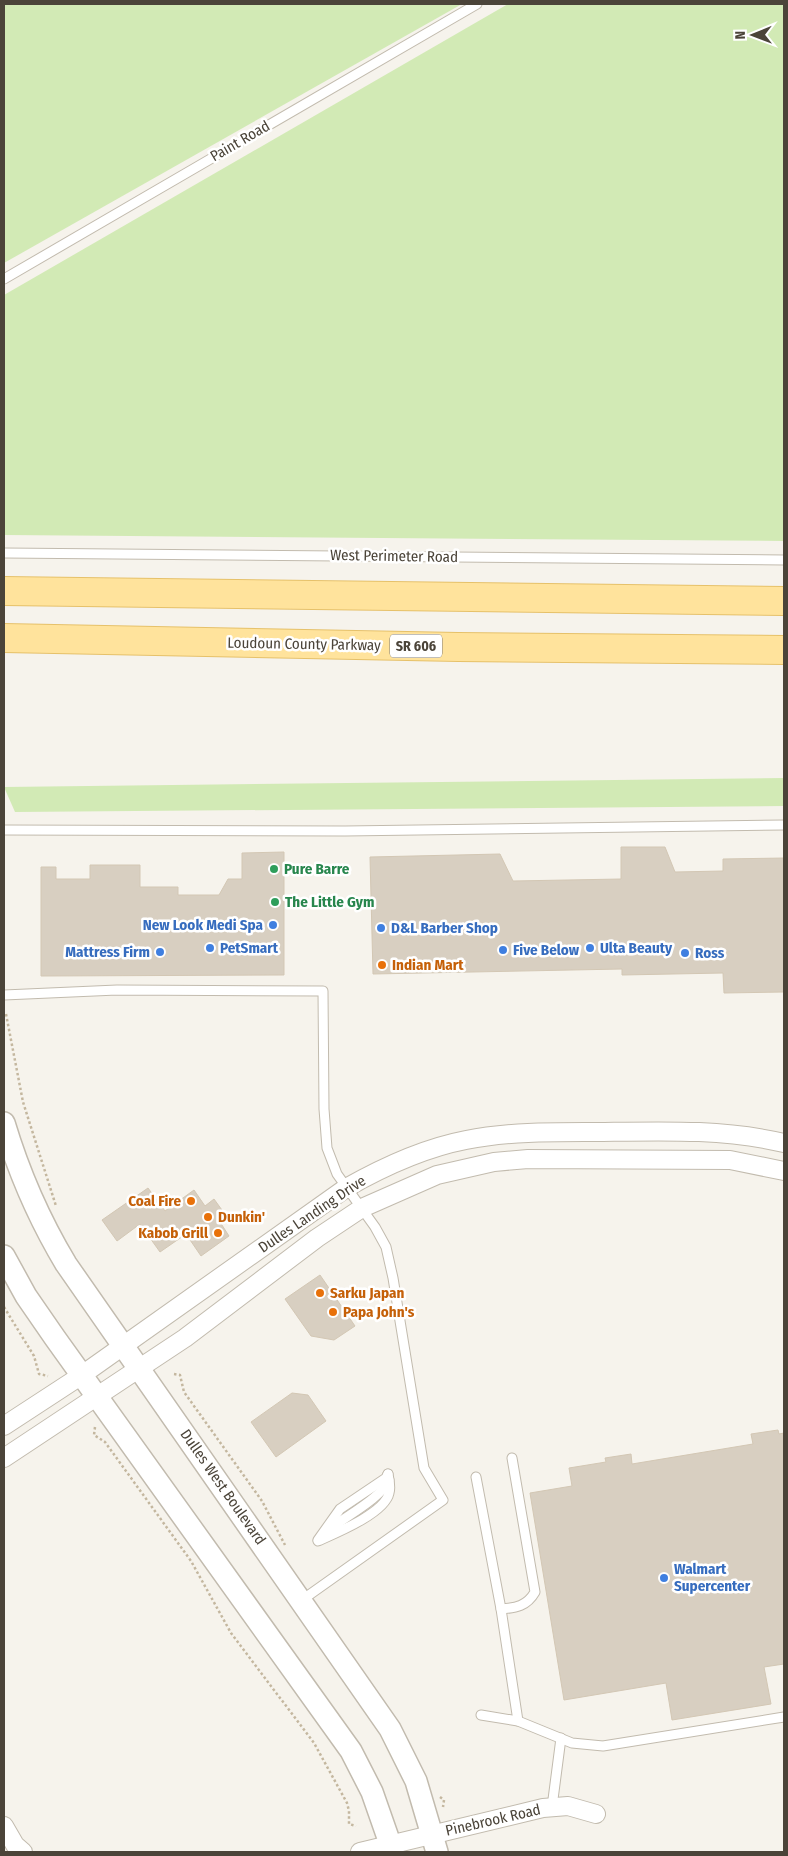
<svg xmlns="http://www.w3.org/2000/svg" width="788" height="1856" viewBox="0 0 788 1856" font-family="'Fira Sans Condensed',sans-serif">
	<rect width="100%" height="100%" fill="#f6f3ec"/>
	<g fill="#d2eab5">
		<polygon points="4,4 462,4 4,263"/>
		<polygon points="508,4 784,4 784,541 4,535 4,295"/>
		<polygon points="784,778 784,806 15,812 4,787"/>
	</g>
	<g fill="#d8cfc1" stroke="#d3c7b4">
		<polygon points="621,847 665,847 675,872 723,871 723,859 784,858 784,992 724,993 723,973 622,975 622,969 373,974 370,857 500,854 513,881 621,879"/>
		<polygon points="284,852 284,975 41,976 41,867 56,867 56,879 90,879 90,865 140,865 140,887 178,887 178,895 219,895 228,879 242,879 242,853"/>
		<polygon points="148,1188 165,1211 194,1190 205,1206 214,1199 227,1217 220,1222 229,1236 201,1256 186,1234 160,1252 140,1224 117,1241 102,1220"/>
		<polygon points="320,1275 355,1326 334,1340 311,1336 285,1299"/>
		<polygon points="292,1393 308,1395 326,1421 276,1457 251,1422"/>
		<polygon points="778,1430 779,1434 784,1433 784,1664 764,1667 771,1704 672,1720 666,1683 564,1700 530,1493 572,1486 569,1468 606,1462 605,1458 631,1454 632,1464 753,1444 751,1434"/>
	</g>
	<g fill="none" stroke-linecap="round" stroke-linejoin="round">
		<g stroke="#c2bbae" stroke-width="11">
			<g id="service">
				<polyline points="4,279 477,4"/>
				<polyline points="4,553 784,560"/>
				<polyline points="4,830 345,831 784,825"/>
				<polyline points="4,995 117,990 323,991 324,1109 327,1148 337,1174 375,1227 386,1247 393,1278 424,1468 443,1500 302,1600"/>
				<polyline points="476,1477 501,1609 518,1721"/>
				<path d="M329,1530c18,-15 50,-30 60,-50"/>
				<polyline points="318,1540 340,1509 386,1478 388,1474"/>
				<path d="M318,1541c18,-8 67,-28 71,-48 2,-6 0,-13 -1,-19"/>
				<path d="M501,1609c15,-1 26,-3 34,-17l-23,-134"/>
				<polyline points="481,1715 518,1721 572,1743 603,1746 784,1717"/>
				<polyline points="552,1807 561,1738"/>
			</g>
		</g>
		<g stroke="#c2bbae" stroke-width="20">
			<g id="minor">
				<path d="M4,1426l78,-51 264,-187c37,-21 78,-40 120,-48 45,-9 91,-8 137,-8 61,-1 121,-3 181,11"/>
				<polyline points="4,1458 185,1338 317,1238 362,1208 437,1175 494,1162 528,1159 730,1160 784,1171"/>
				<polyline points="4,1826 15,1845 23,1852"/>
				<polyline points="360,1852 543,1808 568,1806 596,1814"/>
			</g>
		</g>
		<g stroke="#c2bbae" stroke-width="24">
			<g id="tertiary">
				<path d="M4,1123c15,50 35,96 62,141l324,465 26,52 21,71"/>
				<polyline points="4,1256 26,1296 55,1338 351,1751 372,1792 393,1852"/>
			</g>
		</g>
		<g stroke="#e6c16a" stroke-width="30">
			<g id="primary">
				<polyline points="4,591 784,601"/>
				<polyline points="4,638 458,647 784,650"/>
			</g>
		</g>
		<g stroke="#c4b79f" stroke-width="2.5" stroke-dasharray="2.5 2.5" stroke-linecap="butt">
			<polyline points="6,1014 23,1102 56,1206"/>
			<polyline points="4,1307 34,1356 39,1374 48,1376"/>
			<polyline points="174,1374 180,1375 184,1392 262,1501 285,1545"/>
			<polyline points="95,1427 94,1435 105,1442 191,1561 231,1633 314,1743 347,1803 349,1811 349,1824 356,1826"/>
			<polyline points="440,1797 444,1800 443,1807"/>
		</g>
		<use href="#service" stroke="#fff" stroke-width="9"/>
		<use href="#minor" stroke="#fff" stroke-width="18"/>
		<use href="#tertiary" stroke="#fff" stroke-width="21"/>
		<use href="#primary" stroke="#ffe39c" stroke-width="28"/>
	</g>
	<g fill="#2e9e5b" stroke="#fff" stroke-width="2">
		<circle cx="274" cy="869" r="5"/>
		<circle cx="275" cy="902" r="5"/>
	</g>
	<g fill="#3f7fe0" stroke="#fff" stroke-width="2">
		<circle cx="273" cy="925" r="5"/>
		<circle cx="381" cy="928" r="5"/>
		<circle cx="210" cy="948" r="5"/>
		<circle cx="590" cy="948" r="5"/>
		<circle cx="503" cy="950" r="5"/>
		<circle cx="160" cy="952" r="5"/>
		<circle cx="685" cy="953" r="5"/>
		<circle cx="664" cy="1578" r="5"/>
	</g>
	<g fill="#e8710a" stroke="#fff" stroke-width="2">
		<circle cx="382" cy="965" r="5"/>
		<circle cx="191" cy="1201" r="5"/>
		<circle cx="208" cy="1217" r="5"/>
		<circle cx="218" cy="1233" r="5"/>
		<circle cx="320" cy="1293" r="5"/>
		<circle cx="333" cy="1312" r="5"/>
	</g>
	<g text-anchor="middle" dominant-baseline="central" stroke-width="5" stroke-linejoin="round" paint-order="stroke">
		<rect fill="#fff" stroke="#817c74" stroke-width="1" x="390" y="634.5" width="52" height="23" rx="4"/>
		<g font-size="14" font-weight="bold" fill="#4b4439">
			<text x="416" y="646">SR 606</text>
		</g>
		<g font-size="15" fill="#4b4439" stroke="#fff">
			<text transform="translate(240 141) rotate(-30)">Paint Road</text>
			<text transform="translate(394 556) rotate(1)">West Perimeter Road</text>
			<text transform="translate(304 644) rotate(1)">Loudoun County Parkway</text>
			<text transform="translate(312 1214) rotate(-34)">Dulles Landing Drive</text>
			<text transform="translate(223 1487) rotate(55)">Dulles West Boulevard</text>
			<text transform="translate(493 1820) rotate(-13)">Pinebrook Road</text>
		</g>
		<g font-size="15" font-weight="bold" fill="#27864d" stroke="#fff" text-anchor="start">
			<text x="284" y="869">Pure Barre</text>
			<text x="285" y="902">The Little Gym</text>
		</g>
		<g font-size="15" font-weight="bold" fill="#366cbe" stroke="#fff" text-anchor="start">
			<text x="263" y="925" text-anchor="end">New Look Medi Spa</text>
			<text x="391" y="928">D&amp;L Barber Shop</text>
			<text x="220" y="948">PetSmart</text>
			<text x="600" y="948">Ulta Beauty</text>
			<text x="513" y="950">Five Below</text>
			<text x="150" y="952" text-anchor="end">Mattress Firm</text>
			<text x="695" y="953">Ross</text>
			<text x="674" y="1569">Walmart<tspan x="674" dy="17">Supercenter</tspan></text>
		</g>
		<g font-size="15" font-weight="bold" fill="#c56008" stroke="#fff" text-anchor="start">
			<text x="392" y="965">Indian Mart</text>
			<text x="181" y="1201" text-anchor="end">Coal Fire</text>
			<text x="218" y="1217">Dunkin'</text>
			<text x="208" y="1233" text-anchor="end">Kabob Grill</text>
			<text x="330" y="1293">Sarku Japan</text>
			<text x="343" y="1312">Papa John's</text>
		</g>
	</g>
	<rect width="788" height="1856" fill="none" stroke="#4b4439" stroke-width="10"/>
	<g transform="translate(753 35) rotate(269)" stroke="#ffffff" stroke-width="4" paint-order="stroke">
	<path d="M0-4L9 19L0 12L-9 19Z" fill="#4b4439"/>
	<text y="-8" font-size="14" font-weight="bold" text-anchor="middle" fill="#4b4439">N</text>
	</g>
</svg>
